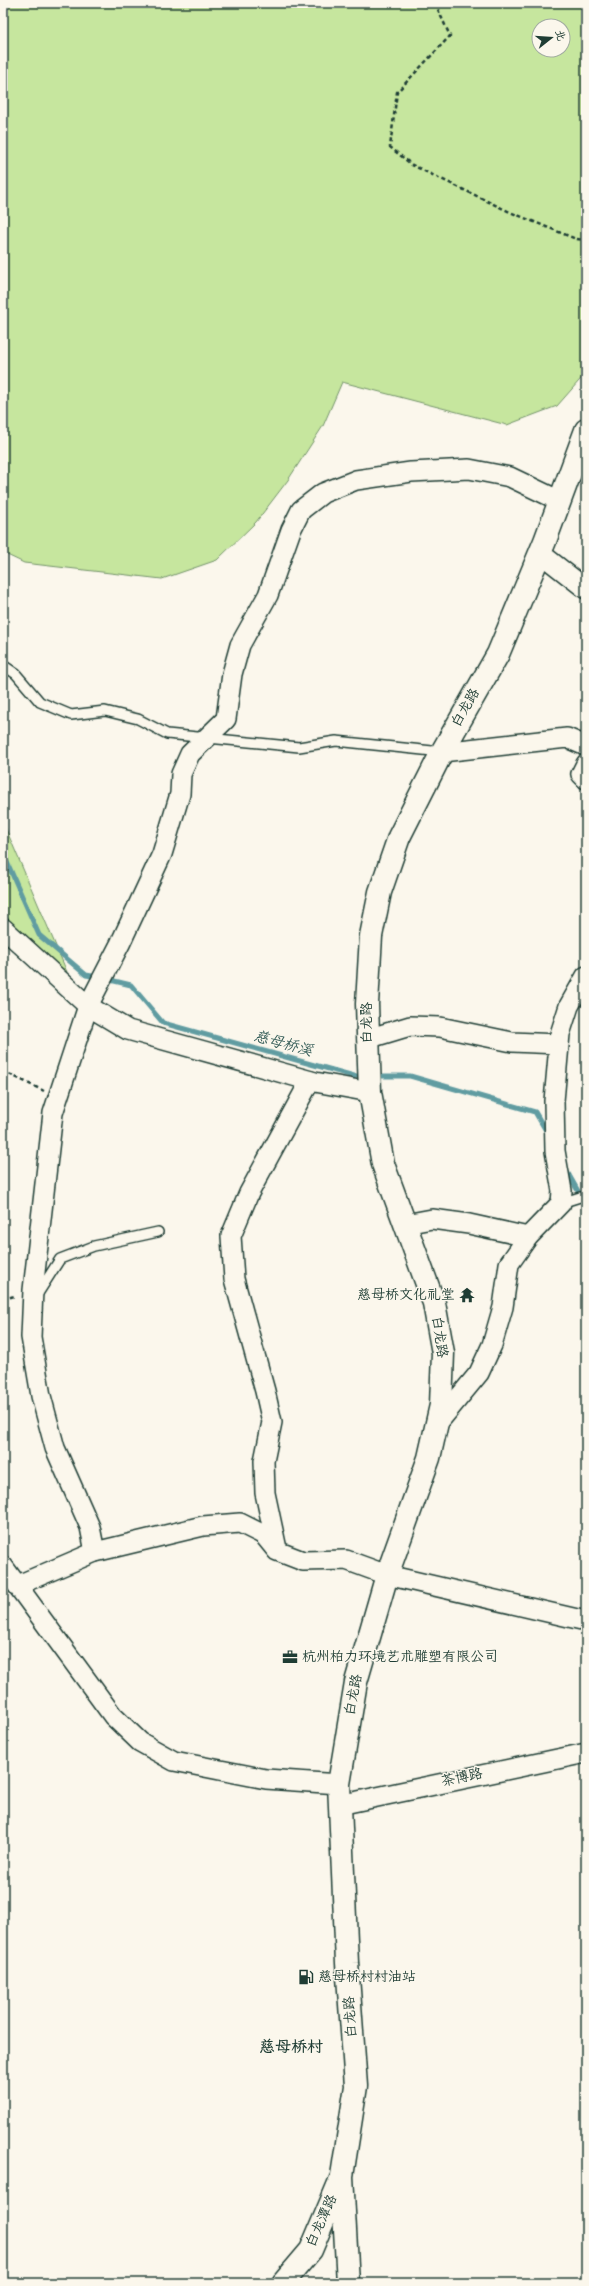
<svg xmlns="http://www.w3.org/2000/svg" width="589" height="2286" viewBox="0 0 589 2286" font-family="'Indie Flower','LXGW WenKai TC',sans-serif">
	<rect width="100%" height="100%" fill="#fbf7ec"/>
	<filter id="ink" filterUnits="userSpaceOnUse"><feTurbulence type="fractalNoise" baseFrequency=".025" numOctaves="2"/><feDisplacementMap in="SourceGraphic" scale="8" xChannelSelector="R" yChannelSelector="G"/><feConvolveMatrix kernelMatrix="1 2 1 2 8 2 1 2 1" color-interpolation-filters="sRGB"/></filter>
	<g filter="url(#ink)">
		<g fill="#c6e69e" stroke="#729269" fill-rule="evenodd">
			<path d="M3,3h583v370l-29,33 -50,19 -165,-43 -19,44 -35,54 -32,42 -39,38 -55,19 -138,-16 -21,-10zM539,26h24v24h-24z"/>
			<polygon points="3,822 67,972 3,920"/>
		</g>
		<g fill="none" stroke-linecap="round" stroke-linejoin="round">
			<g stroke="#609ca1" stroke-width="5">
				<polyline points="3,853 39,935 86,975 98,977"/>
				<polyline points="106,979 131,985 163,1023 354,1076 364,1076"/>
				<polyline points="374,1076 410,1076 535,1112 548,1134"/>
				<polyline points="566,1170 586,1205"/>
			</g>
			<g stroke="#1f3d34" stroke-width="12">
				<g id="lane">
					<polyline points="3,665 16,674 40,702 71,715 105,711 138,719 167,734 299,747 336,741 442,752"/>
					<polyline points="561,1203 580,1197 586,1198"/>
					<polyline points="37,1295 60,1259 94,1246 158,1232"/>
				</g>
			</g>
			<g stroke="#1f3d34" stroke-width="22">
				<g id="street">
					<polyline points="540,553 586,589"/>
					<polyline points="442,752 567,738 586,746"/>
					<polyline points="586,764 581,774 586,779"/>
					<polyline points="3,928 88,1006 128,1030 315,1082 370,1092"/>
					<polyline points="367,1039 410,1026 440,1027 512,1042 559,1044"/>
					<polyline points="405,1224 432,1219 469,1224 528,1237"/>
					<polyline points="437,1424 479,1373 492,1345 503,1307 509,1264 528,1237 561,1203 562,1191 555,1151 554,1101 560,1034 569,1006 586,976"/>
					<polyline points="277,1549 265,1493 264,1461 272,1422 265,1391 234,1279 231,1236 249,1193 310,1081"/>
					<polyline points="95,1552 90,1527 55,1448 41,1396 31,1337 33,1290 53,1113 88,1006 120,944 162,854 180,794 181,774 190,754 226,719 232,674 240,645 268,595 291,530 301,510 323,493 356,480 411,472 469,469 510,477 560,501"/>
					<polyline points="3,1566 113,1716 140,1742 174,1761 266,1779 339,1784"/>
					<polyline points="18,1585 95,1552 203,1526 240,1523 264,1535 277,1551 303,1561 346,1560 387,1575 586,1621"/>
					<polyline points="339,1805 586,1753"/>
				</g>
			</g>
			<g stroke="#1f3d34" stroke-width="25">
				<g id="secondary">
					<polyline points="283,2283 311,2250 340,2181"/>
					<polyline points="348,2283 342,2176 356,2086 347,1963 339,1784 356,1682 387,1575 429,1458 441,1405 443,1353 434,1303 383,1164 370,1092 367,1004 371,936 380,892 399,837 442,752 498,654 545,541 586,430"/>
				</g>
			</g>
			<g stroke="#1f3d34" stroke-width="2.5" stroke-dasharray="4 3" stroke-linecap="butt">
				<polyline points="435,3 450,36 397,92 390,147 412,165 510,212 576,239 586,240"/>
				<polyline points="3,1071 44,1091"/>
				<polyline points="3,1299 15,1296"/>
			</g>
			<use href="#lane" stroke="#fbf7ec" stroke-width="9"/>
			<use href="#street" stroke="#fbf7ec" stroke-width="19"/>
			<use href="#secondary" stroke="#fbf7ec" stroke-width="22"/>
		</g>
	</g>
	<defs>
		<g id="temple-bare" transform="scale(1.2)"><path d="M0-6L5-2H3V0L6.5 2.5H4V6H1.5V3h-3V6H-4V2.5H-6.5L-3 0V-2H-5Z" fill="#1f3d34" stroke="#fbf7ec" stroke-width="2.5" paint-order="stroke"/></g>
		<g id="office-bare" transform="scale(1.2)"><path d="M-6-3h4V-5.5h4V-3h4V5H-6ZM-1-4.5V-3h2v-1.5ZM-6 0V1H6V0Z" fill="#1f3d34" stroke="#fbf7ec" stroke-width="2.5" paint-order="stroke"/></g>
		<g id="fuel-bare" transform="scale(1.2)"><path d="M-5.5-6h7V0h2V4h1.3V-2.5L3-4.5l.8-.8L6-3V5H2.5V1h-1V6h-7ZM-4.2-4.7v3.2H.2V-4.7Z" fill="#1f3d34" stroke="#fbf7ec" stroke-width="2.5" paint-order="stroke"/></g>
	</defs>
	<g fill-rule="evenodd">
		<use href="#temple-bare" x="467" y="1295"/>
		<use href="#office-bare" x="290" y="1657"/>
		<use href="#fuel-bare" x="306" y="1977"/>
	</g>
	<g text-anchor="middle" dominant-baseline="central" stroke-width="3" stroke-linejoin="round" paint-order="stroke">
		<g font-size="14" fill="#1f3d34" stroke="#fbf7ec">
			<text transform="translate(466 708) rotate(-60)">白龙路</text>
			<text transform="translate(367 1023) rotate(-90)">白龙路</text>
			<text transform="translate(439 1337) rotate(82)">白龙路</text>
			<text transform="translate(354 1695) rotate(-79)">白龙路</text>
			<text transform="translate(462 1778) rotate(-12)">茶博路</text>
			<text transform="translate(351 2017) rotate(-94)">白龙路</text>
			<text transform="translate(322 2221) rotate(-66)">白龙潭路</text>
		</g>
		<g font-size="14" fill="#1f3d34" stroke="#fbf7ec" text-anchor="start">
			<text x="455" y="1295" text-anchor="end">慈母桥文化礼堂</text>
			<text x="302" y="1657">杭州柏力环境艺术雕塑有限公司</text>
			<text x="318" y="1977">慈母桥村村油站</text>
		</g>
		<g font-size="15" font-style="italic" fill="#355d58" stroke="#fbf7ec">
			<text transform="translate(283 1044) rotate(15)">慈母桥溪</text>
		</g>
		<g font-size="16" font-weight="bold" fill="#1f3d34" stroke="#fbf7ec">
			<text x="291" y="2048">慈母桥村</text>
		</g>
	</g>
	<rect width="589" height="2286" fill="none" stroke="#fbf7ec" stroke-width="16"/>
	<rect x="8" y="8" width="573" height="2270" fill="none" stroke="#1f3d34" stroke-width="1.5" filter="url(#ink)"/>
	<g transform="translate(551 38) rotate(73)"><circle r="19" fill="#fbf7ec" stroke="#a3ada2"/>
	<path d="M0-3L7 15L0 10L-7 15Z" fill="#1f3d34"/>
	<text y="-6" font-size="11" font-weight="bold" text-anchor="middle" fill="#1f3d34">北</text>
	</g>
</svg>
